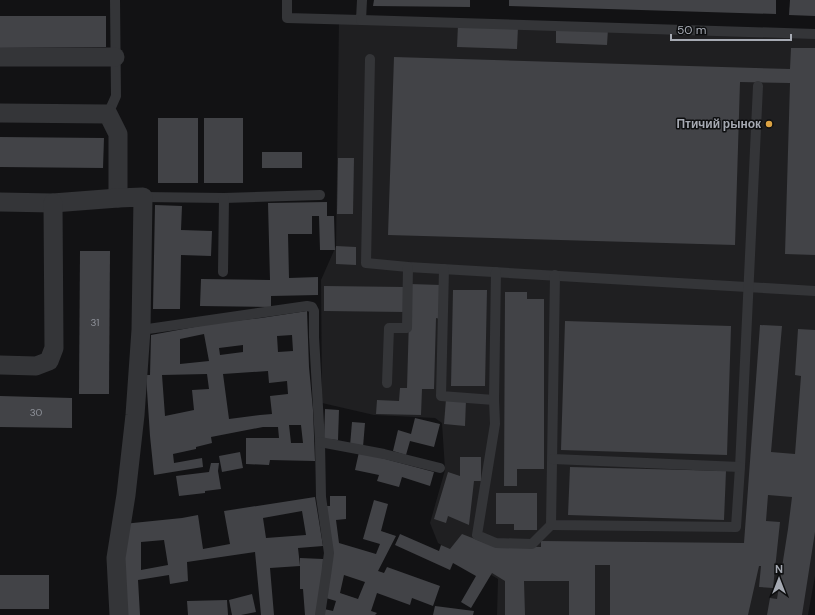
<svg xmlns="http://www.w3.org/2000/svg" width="815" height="615" viewBox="0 0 815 615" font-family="'DM Sans',sans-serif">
	<rect width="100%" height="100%" fill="#121214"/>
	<polygon fill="#1f1f21" points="339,18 815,32 815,576 808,615 497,615 498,579 438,543 430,523 445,470 442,423 435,418 374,415 322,403 321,280 336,246"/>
	<g fill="#424347" fill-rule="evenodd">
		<polygon points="374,0 470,0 470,7 373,6"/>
		<polygon points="509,0 776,0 776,14 509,6"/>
		<polygon points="790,0 815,0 815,16 789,15"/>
		<polygon points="0,16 106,16 106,47 0,48"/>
		<polygon points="458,25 518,27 517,49 457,47"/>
		<polygon points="556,27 608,29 607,45 556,43"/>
		<polygon points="791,48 815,48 815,255 785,254 790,83 740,82 735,245 388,235 394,57 790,69"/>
		<rect x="158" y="118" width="40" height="65"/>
		<rect x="204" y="118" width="39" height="65"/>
		<polygon points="0,137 104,138 103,168 0,167"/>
		<rect x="262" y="152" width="40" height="16"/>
		<polygon points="338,158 354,158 353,214 337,214"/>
		<polygon points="327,202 327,216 334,216 335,250 320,250 319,216 312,216 312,234 288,234 289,278 318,277 318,295 271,296 271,307 200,306 201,279 270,280 268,203"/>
		<polygon points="155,205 182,206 181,230 212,231 211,256 181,255 180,309 153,309"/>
		<polygon points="336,246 356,247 356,265 336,264"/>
		<polygon points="80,251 110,251 109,394 79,394"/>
		<polygon points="410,284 441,285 440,319 436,318 434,389 422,389 421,415 376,414 377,400 399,401 400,388 407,388"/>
		<polygon points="324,286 405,287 405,312 324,311"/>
		<polygon points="453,290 487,290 485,386 451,386"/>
		<polygon points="505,292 527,292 527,299 544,299 544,469 517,469 517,486 504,486"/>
		<path d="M307,311l2,56 4,43 2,51 -45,-1 -1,5 -23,-1v-26h33l-1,-11h-15l-52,10 1,6 -16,4v2l-23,5 1,9 28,-5 1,9 -49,8 -4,-39 -4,-61h4l1,-40 65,-12 45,-5zM204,334l5,27 -29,3v-25zM292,335l1,16 -15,1 -1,-16zM243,345v7l-23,3 -1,-7zM268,371l1,12 18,-2 1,13 -18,2 2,18 -12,1 -31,4 -6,-45zM207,374l2,15 -17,1 2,20 -29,6 -3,-41zM289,425h12l2,18h-12z"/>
		<polygon points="565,321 731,326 727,455 561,450"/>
		<polygon points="760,325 782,326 771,452 795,454 801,376 795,375 798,329 815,330 815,532 802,615 767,615 770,598 777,599 788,529 792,497 768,495 766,521 780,522 773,588 759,587 761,566 759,566 748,615 610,615 610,565 595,565 595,615 569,615 569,581 524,581 525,615 505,615 505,581 492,573 471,608 461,602 476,576 453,563 450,570 395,545 400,534 439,551 441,545 450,549 462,534 493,546 541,547 541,541 744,543"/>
		<polygon points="0,396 72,398 72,428 0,427"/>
		<polygon points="446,399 466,400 465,426 444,424"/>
		<polygon points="325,409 339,410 338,440 324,439"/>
		<polygon points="415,418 440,424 434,447 410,441 406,455 393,451 398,430 411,434"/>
		<polygon points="352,422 365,423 363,447 350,446"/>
		<polygon points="240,452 243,468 222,472 219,456"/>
		<polygon points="359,452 434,472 430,486 402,477 399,487 377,481 379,475 355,470"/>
		<polygon points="460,457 481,457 481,481 474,481 469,525 448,516 446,523 434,519 448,472 460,476"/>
		<polygon points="211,463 219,463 218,471 221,489 205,491 205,493 179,496 176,476 209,472"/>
		<polygon points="570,467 726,471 724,520 568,515"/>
		<polygon points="496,493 537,493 537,530 514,530 514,524 496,524"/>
		<path d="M330,496h16v23l-10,1 3,23 37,11 4,-10 -17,-5 11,-39 14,4 -7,27 15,5 -18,35 6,2 3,-6 53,19 -7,20 -21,-8 -2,7 -33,-12 -6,18 6,2 -2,2h-52l1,-6 9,2 3,-10 -10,-3v-92h4zM344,575l21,7 -7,17 -18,-6z"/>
		<path d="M315,497l8,49 -25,2 2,18 -30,2 4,47h-13l-6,-63 -68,10 1,19 -18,3 -1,-9 -31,5 2,35h-13l-4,-91 59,-6 16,-3 5,34 27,-5 -6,-33zM302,511l4,24 -40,3 -3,-20zM164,540l4,25 -27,5v-28z"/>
		<polygon points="300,558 323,559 322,589 317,615 305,615 303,589 300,589"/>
		<rect x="0" y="575" width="49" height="34"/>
		<polygon points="252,594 256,612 241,615 232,615 229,600"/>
		<polygon points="227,600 228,615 188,615 187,601"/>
		<polygon points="435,606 474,611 473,615 433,615"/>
	</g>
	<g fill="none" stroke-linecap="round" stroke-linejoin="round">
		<g stroke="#343538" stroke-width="10">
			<polyline points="287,0 287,18 361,20 362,0"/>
			<polyline points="361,20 815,34"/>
			<polyline points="370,59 366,263 408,267 815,291"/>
			<polyline points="108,114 116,96 115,0"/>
			<polyline points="143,197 224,198 320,195"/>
			<polyline points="444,269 441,396 494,400"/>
			<polyline points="223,272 224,198"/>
			<polyline points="496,272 494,400 495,424 477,535 496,543 532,544 551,525"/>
			<polyline points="555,275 551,525 736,527 740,467 758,86"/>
			<polyline points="141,330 307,306 312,307 314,311 314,337 320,442 321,497 329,553 326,575 320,615"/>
			<polyline points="387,383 389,328 407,328 408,267"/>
			<polyline points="320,442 384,454 440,468"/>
			<polyline points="553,459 740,467"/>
		</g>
		<g stroke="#343538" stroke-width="19">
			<polyline points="0,57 115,57"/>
			<polyline points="0,113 108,114 118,134 118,198"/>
			<polyline points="0,202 53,203 118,198 143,197 141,330 135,415 126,495 116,558 119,615"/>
			<polyline points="0,365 36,366 49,361 54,348 53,203"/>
		</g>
	</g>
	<circle fill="#dba243" stroke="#0d0e0f" stroke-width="1.5" cx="769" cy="124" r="4"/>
	<g text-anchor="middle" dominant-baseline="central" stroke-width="3" stroke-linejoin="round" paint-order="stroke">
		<g font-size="10" fill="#8d9098">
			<text x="95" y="322">31</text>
			<text x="36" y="412">30</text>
		</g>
		<g font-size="12" font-weight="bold" fill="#a6aab3" stroke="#0d0e0f" text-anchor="end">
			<text x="761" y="124">Птичий рынок</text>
		</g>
	</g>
	<g transform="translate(779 579)" stroke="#0d0e0f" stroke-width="3" paint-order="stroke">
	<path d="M0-3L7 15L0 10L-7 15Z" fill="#a6aab3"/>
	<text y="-6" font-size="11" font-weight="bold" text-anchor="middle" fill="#a6aab3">N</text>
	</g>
	<path d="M671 34v6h120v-6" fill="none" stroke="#a6aab3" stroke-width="2"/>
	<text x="677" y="34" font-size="12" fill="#a6aab3" stroke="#0d0e0f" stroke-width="3" paint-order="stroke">50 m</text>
</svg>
